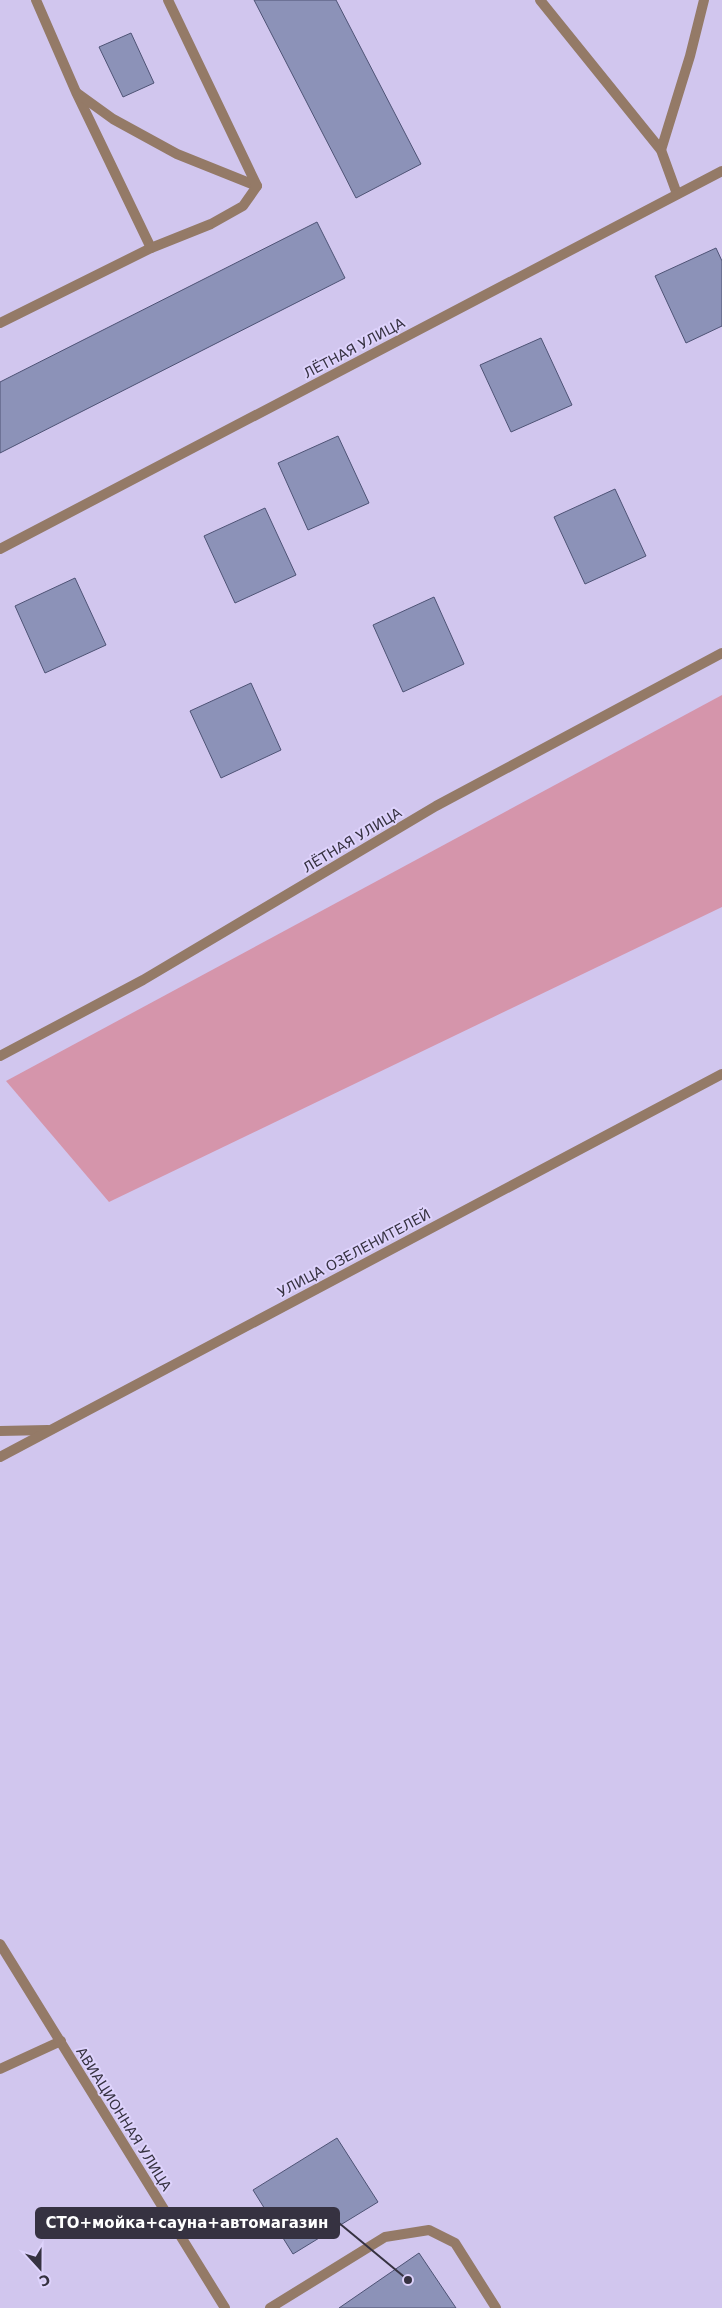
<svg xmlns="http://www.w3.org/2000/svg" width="722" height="2308" viewBox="0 0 722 2308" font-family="'DejaVu Sans',sans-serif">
	<rect width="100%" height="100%" fill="#d1c6ee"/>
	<polygon fill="#d595ab" points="722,695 722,907 109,1202 6,1081"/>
	<g fill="#8c92b8" stroke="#4e5375">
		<polygon points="254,0 336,0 421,164 356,198"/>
		<polygon points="131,33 154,83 123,97 99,47"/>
		<polygon points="317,222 345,278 0,453 0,382"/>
		<polygon points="716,248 722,261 722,326 686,343 655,276"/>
		<polygon points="541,338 572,405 511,432 480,365"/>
		<polygon points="338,436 369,503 308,530 278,463"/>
		<polygon points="615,489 646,556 585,584 554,517"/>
		<polygon points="265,508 296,575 235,603 204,536"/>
		<polygon points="75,578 106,645 45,673 15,606"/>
		<polygon points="434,597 464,664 403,692 373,625"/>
		<polygon points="251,683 281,750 221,778 190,711"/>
		<polygon points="337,2138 378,2202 293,2254 253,2190"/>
		<polygon points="419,2253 456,2308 339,2308"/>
	</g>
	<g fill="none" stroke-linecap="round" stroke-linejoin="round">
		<g stroke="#947a67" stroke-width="10">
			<polyline points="36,0 76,92 151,248"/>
			<polyline points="77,93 113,119 177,154 257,186"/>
			<polyline points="661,150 690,56 704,0"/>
			<polyline points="0,323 151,248 211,224 243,206 257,186 168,0"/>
			<polyline points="270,2308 385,2237 429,2230 455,2243 496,2308"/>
		</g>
		<g stroke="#947a67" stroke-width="10">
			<polyline points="540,0 661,150 677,194"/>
			<polyline points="0,549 722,171"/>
			<polyline points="0,1056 143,980 436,806 722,653"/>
			<polyline points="0,1431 48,1430"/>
			<polyline points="0,1457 722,1074"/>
			<polyline points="0,2069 61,2041"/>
		</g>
		<polyline stroke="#947a67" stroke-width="10" points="0,1944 225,2308"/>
	</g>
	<g text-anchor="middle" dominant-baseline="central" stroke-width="4" stroke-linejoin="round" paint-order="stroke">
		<g font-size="14" fill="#363241" stroke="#ded3fc">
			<text transform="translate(354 348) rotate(-28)">ЛЁТНАЯ УЛИЦА</text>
			<text transform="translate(352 840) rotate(-31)">ЛЁТНАЯ УЛИЦА</text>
			<text transform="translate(354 1253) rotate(-28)">УЛИЦА ОЗЕЛЕНИТЕЛЕЙ</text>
			<text transform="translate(124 2119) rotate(58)">АВИАЦИОННАЯ УЛИЦА</text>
		</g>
	</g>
	<path fill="none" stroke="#363241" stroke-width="2" d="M408 2280L339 2223"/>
	<circle fill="#363241" stroke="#ded3fc" stroke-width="2" cx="408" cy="2280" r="5"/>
	<rect fill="#363241" stroke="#363241" stroke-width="2" x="36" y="2208" width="303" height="30" rx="5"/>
	<g font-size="15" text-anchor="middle" font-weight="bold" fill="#fff">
		<text x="187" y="2228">СТО+мойка+сауна+автомагазин</text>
	</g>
	<g transform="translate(40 2268) rotate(159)" stroke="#ded3fc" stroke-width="4" paint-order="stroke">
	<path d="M0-4L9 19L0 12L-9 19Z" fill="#363241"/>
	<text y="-8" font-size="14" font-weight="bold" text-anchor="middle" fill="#363241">С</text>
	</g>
</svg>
